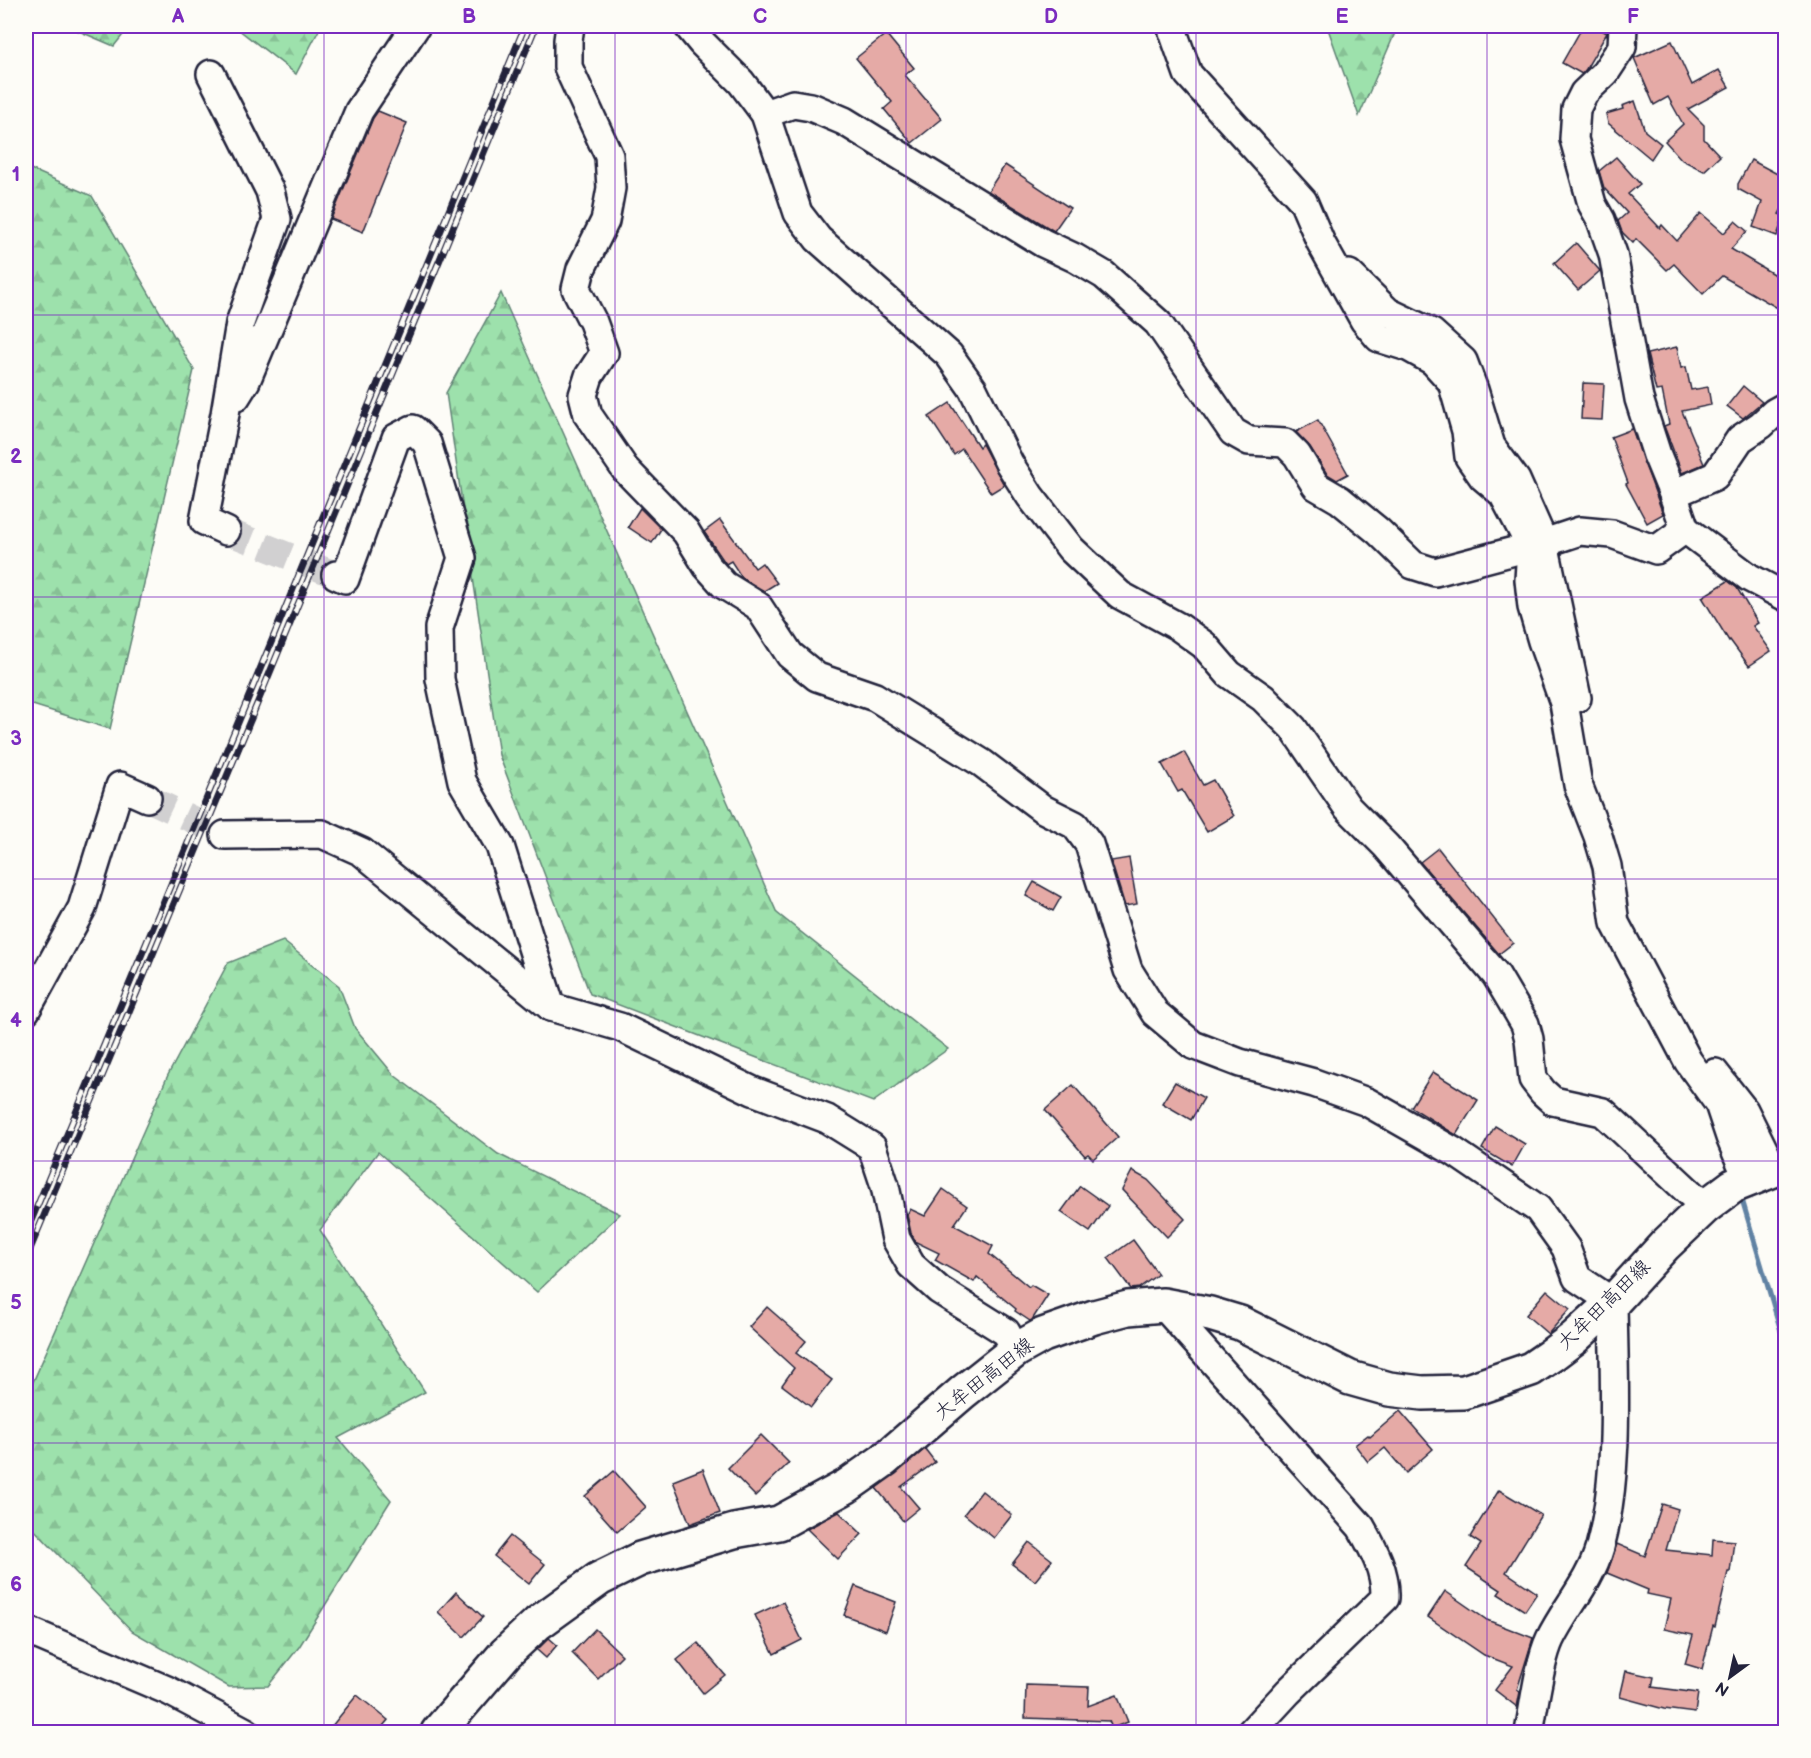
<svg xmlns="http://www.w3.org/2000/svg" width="1811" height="1758" viewBox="0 0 1811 1758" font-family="'Balsamiq Sans','Klee One',sans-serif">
	<defs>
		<pattern id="forest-firs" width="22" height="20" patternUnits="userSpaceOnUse" patternTransform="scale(1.5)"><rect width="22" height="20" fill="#9de1ac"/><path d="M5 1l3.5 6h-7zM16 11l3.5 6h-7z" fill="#87c195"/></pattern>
	</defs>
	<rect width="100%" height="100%" fill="#fdfcf7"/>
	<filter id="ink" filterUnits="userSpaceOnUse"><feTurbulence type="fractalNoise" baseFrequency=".0167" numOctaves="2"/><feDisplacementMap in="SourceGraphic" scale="12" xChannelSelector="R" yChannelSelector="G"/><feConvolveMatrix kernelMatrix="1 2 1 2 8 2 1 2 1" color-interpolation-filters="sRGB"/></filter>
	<g filter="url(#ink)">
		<g fill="url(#forest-firs)" stroke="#608274" stroke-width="1.5">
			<polygon points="67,26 130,26 114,46"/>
			<polygon points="234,26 321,26 296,74"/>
			<polygon points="1327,26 1398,26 1359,116"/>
			<polygon points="26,167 92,196 194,370 110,729 26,703"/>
			<polygon points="501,293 777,913 948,1049 873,1102 590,994 499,755 446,393"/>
			<polygon points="283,941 339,986 355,1028 394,1075 498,1154 620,1214 537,1292 378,1152 320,1230 425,1392 338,1438 391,1500 299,1647 268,1686 229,1687 132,1631 26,1521 26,1398 168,1075 228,963"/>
		</g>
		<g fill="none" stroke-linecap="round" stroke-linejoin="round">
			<polyline stroke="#6182a3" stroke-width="5" points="1741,1196 1786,1348"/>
		</g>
		<g fill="#e5aaa6" stroke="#22223b" stroke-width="1.5">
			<polygon points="1583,26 1594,26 1607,33 1586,69 1582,74 1562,63"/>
			<polygon points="886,34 914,68 905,75 942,119 912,143 884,109 892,102 856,58"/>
			<polygon points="1672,41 1692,85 1719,70 1729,87 1688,109 1704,125 1704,139 1720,156 1704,171 1682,160 1665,141 1683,124 1668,97 1654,105 1634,58"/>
			<polygon points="1635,101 1645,131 1661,144 1651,159 1608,123 1606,114 1623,109 1622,106"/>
			<polygon points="378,111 407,123 363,232 331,219 373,118"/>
			<polygon points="1616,157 1640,184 1628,194 1660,228 1662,225 1677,241 1701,213 1724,233 1735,221 1747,231 1731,249 1785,281 1785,303 1781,310 1722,276 1703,294 1674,264 1667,270 1636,239 1633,243 1622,232 1618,221 1627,213 1604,188 1599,171"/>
			<polygon points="1751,160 1785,178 1785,203 1779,214 1784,216 1777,236 1753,227 1762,202 1738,189 1738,184"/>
			<polygon points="1005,165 1070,208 1054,231 988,191"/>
			<polygon points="1576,243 1600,271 1578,290 1554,263"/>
			<polygon points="1677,347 1681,368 1686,367 1691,390 1708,387 1711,405 1682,411 1704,464 1682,473 1664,426 1669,424 1662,390 1656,391 1647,354"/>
			<polygon points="1583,383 1604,384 1602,420 1581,419"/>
			<polygon points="1743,386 1762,402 1743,418 1727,406"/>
			<polygon points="950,403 979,447 982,444 1004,485 991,493 962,449 954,455 929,417"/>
			<polygon points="1318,420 1348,474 1337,480 1327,474 1310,447 1296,432"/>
			<polygon points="1632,429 1663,514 1647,523 1626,484 1628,483 1611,437"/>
			<polygon points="640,508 661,529 652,543 628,527"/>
			<polygon points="720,520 755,568 762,563 777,583 764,591 742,578 731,561 726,564 704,532"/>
			<polygon points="1728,581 1737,588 1758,623 1753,626 1771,651 1749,666 1730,640 1729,641 1702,597"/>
			<polygon points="1184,752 1203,785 1213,780 1234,816 1207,832 1182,790 1178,792 1162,764"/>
			<polygon points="1438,848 1513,943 1499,954 1420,862"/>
			<polygon points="1129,858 1137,904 1125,906 1111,861"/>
			<polygon points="1034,882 1061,897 1053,911 1026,896"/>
			<polygon points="1433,1072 1478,1100 1456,1135 1411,1107"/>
			<polygon points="1175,1082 1204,1098 1191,1120 1162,1103"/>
			<polygon points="1073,1085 1118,1137 1093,1159 1088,1154 1085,1156 1045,1110"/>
			<polygon points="1495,1126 1525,1144 1512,1167 1482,1149"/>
			<polygon points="1132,1171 1148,1180 1185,1219 1167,1237 1122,1190"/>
			<polygon points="1080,1186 1108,1206 1090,1232 1061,1212"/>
			<polygon points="943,1189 967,1206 954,1225 993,1246 989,1254 1029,1287 1031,1285 1048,1295 1032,1320 1030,1321 1015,1311 1016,1309 977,1277 974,1282 935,1260 939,1253 916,1242 911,1233 907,1215 910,1209 925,1216"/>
			<polygon points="1133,1240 1158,1274 1139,1288 1131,1289 1108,1258"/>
			<polygon points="1547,1290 1570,1309 1548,1334 1526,1315"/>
			<polygon points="767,1307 806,1341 796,1353 832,1380 811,1407 782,1385 794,1368 749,1327"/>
			<polygon points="1400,1411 1433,1449 1406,1473 1385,1448 1368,1462 1355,1445 1368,1435 1370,1437"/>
			<polygon points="761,1435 789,1463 755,1496 728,1468"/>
			<polygon points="925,1449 935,1462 901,1487 919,1508 903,1521 876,1488"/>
			<polygon points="703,1469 720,1513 690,1524 673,1481"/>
			<polygon points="614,1471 646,1507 617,1532 585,1496"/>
			<polygon points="1499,1490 1541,1515 1506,1572 1537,1593 1525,1611 1498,1594 1501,1590 1466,1567 1481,1544 1470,1537"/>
			<polygon points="982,1491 1012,1515 994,1538 964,1514"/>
			<polygon points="1662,1504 1678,1509 1666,1550 1712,1555 1713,1539 1734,1541 1730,1572 1728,1572 1715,1627 1713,1626 1702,1669 1685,1664 1693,1635 1664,1629 1671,1599 1647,1594 1648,1590 1607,1573 1617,1544 1645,1556"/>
			<polygon points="839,1512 862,1534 838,1559 807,1529"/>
			<polygon points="510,1536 545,1564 529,1584 494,1556"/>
			<polygon points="1029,1542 1052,1560 1035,1581 1012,1564"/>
			<polygon points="855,1586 896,1602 886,1631 844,1615"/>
			<polygon points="1445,1591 1487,1620 1533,1638 1517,1690 1520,1692 1517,1707 1495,1690 1513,1666 1484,1655 1428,1617"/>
			<polygon points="456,1592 483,1617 464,1637 438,1612"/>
			<polygon points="783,1602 802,1640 774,1654 755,1615"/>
			<polygon points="595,1629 622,1655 598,1679 572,1653"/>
			<polygon points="549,1638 557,1645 546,1658 537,1650"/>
			<polygon points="698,1643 725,1675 703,1693 677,1660"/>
			<polygon points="1626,1671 1654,1677 1652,1687 1698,1693 1695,1713 1664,1709 1620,1697"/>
			<polygon points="1026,1685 1089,1687 1088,1706 1117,1695 1128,1722 1112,1728 1109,1721 1025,1718"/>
			<polygon points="357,1695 388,1720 378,1732 339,1732 331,1727"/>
		</g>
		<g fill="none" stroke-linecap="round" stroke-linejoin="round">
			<g stroke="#d1d0d1" stroke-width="27" stroke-dasharray="27 14" stroke-linecap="butt">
				<polyline points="226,531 336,575"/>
				<polyline points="147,798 225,835"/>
			</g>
			<g stroke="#22223b" stroke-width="32">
				<g id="minor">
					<path d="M570,26l-2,14v27l41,89 2,32 -6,33 -24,48 -5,20 17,33 11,31 -15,23 -6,19 5,20 37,54 61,63 21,34 17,19 34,21 32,49 27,22 58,20 107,66 61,46 32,16 14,19 39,126 27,43 38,32 47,18 74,20 53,19 86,49 85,58 28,39 11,30 36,24c1,77 7,171 -13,245 -10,35 -35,61 -50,92 -11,23 -16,68 -21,93"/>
					<polyline points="688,26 702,43 741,82 765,114 798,213 818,239 949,355 973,389 1009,463 1030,496 1071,549 1120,595 1179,627 1204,645 1229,674 1263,698 1293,728 1348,808 1386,846 1496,975 1525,1024 1529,1039 1533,1079 1543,1092 1553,1101 1603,1112 1705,1207"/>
					<polyline points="1171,26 1188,74 1303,201 1321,243 1364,320 1379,338 1408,347 1433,361 1452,382 1466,431 1469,457 1483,477 1503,494 1531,547 1529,580 1532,607 1542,641 1564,703 1578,785 1598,836 1607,866 1615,923 1688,1061 1719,1104 1730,1137 1748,1180"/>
					<polyline points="1623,26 1622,47 1605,73 1584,93 1576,109 1574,139 1592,204 1601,220 1613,254 1639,399 1657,455 1673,494 1685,529 1750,578 1786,597"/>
					<polyline points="211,74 270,191 277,219 240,323 225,414 204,521 226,531"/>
					<polyline points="765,114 793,104 811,107 844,121 1043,243 1075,258 1104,275 1158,323 1233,432 1249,441 1285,443 1297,455 1316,486 1340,500 1378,531 1413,565 1435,572 1544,543 1580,531 1612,534 1656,550 1685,529"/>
					<polyline points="1349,274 1388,312 1432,333 1463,361 1474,390 1491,446 1516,480 1544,543 1577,698"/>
					<polyline points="236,397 246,381 359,111 416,26"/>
					<polyline points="1673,494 1715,476 1740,439 1761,425 1775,412 1786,406"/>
					<polyline points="336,575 345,579 396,438 413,429 427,443 462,558 439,628 440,679 462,781 500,846 551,1007"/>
					<polyline points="225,835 322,834 362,852 551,1007 620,1027 753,1091 827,1119 872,1147 885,1186 896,1239 911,1265 939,1290 1006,1332 1016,1350"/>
					<polyline points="26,1010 82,908 120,786 147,798"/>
					<polyline points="1715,1073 1744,1110 1773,1169"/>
					<path d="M1163,1305l198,222c13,23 25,44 24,71l-97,94 -37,40"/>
					<polyline points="26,1630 169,1691 246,1732"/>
				</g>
			</g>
			<g stroke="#22223b" stroke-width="38">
				<polyline id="major" points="438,1732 506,1653 538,1623 599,1579 640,1559 734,1531 779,1523 847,1486 884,1460 963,1392 1016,1350 1043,1335 1094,1317 1128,1308 1163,1305 1210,1314 1240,1323 1350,1378 1389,1389 1422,1393 1464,1392 1531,1369 1550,1356 1574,1338 1613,1302 1665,1245 1705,1207 1733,1186 1786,1165"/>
			</g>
			<use href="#minor" stroke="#fdfcf7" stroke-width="27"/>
			<use href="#major" stroke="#fdfcf7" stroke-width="33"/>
			<g stroke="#22223b" stroke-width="7">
				<g id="rail">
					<polyline points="26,1233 247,701 525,26"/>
					<polyline points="26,1259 257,704 536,26"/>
				</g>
			</g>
			<use href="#rail" stroke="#fdfcf7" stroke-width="4.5" stroke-dasharray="14" stroke-linecap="butt"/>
		</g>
	</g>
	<path fill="none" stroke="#7b2cbf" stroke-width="1.5" stroke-opacity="0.55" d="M324,26v1706M615,26v1706M906,26v1706M1196,26v1706M1487,26v1706M26,315h1760M26,597h1760M26,879h1760M26,1161h1760M26,1443h1760"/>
	<g text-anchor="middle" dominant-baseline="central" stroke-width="4.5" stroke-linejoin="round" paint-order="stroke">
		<g font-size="20" fill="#22223b" stroke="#fdfcf7">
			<text transform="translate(1604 1305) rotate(-44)">大牟田高田線</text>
			<text transform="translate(984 1379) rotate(-38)">大牟田高田線</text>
		</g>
	</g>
	<rect width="1811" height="1758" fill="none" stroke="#fdfcf7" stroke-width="66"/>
	<g transform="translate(1730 1677) rotate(213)" stroke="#fdfcf7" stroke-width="4.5" paint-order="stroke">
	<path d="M0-4.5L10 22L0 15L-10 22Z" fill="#22223b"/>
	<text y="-9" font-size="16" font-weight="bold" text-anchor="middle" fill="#22223b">N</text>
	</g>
	<rect x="33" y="33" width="1745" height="1692" fill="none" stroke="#7b2cbf" stroke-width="2"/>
	<g font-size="20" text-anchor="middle" font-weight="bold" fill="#7b2cbf">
		<text x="178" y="23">A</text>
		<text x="469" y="23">B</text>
		<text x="760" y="23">C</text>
		<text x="1051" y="23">D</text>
		<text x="1342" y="23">E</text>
		<text x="1633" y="23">F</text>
		<text x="16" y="181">1</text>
		<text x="16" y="463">2</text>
		<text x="16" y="745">3</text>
		<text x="16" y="1027">4</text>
		<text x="16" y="1309">5</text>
		<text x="16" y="1591">6</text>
	</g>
</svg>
